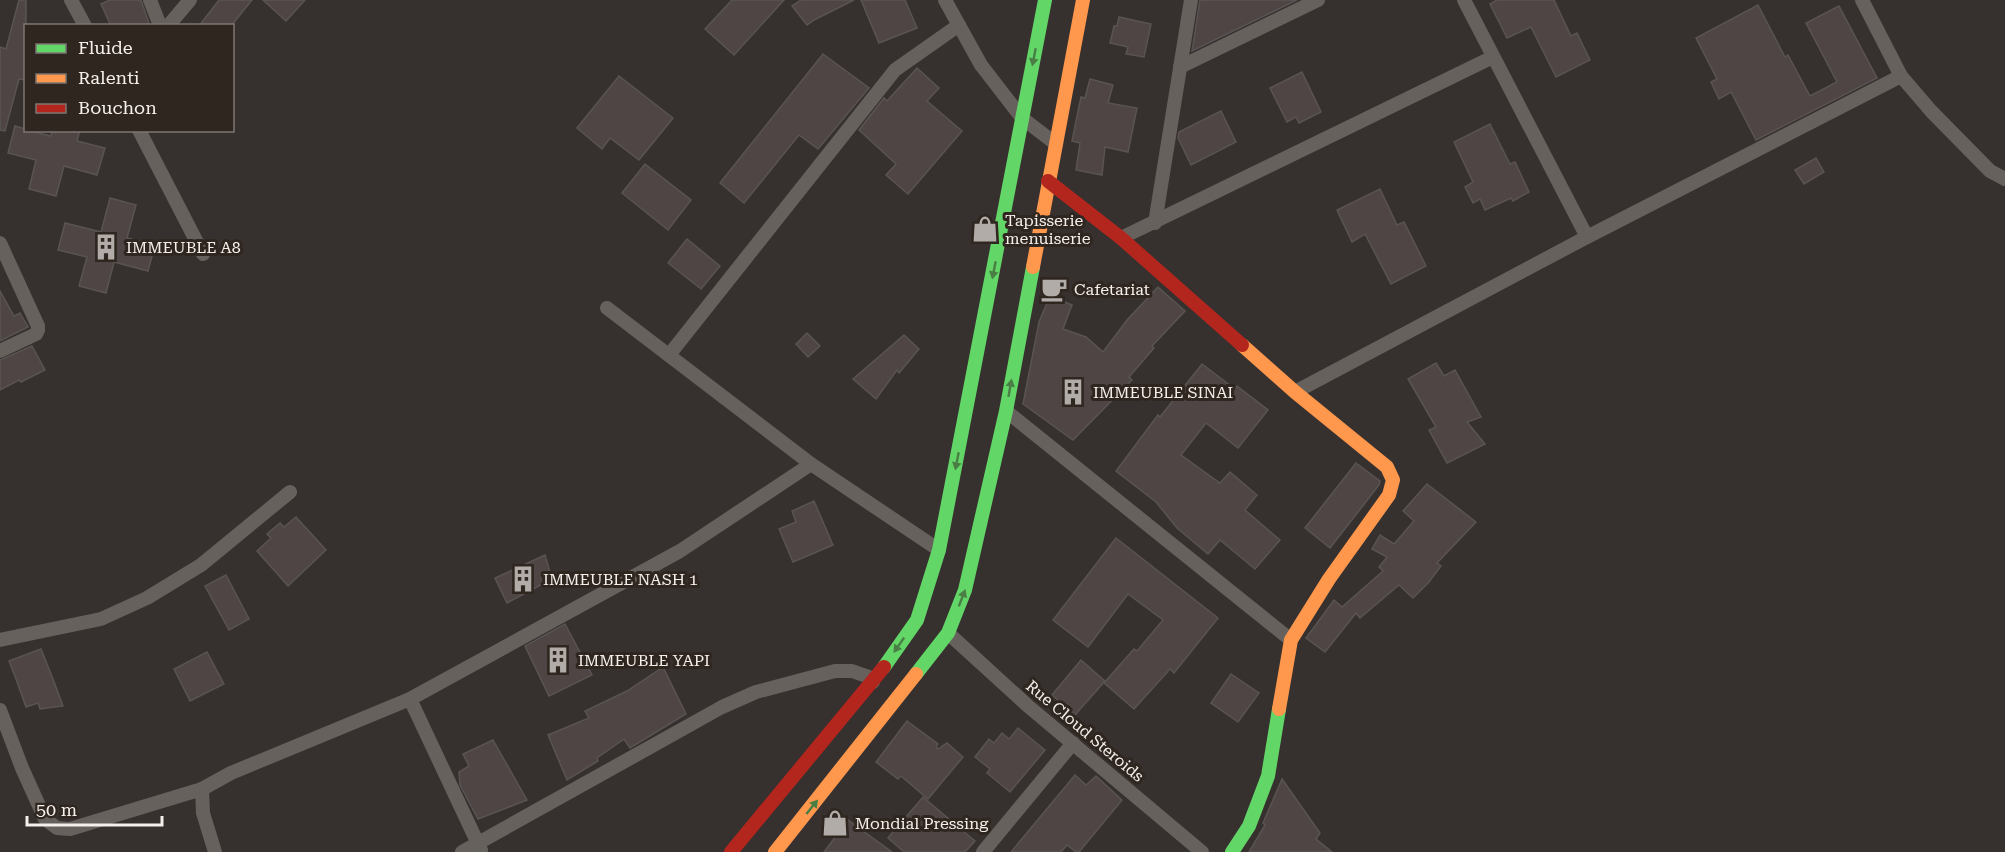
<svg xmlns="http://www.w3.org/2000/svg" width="2005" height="852" viewBox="0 0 2005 852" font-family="'Roboto Serif',serif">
	<rect width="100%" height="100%" fill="#36302e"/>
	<g fill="#4f4544" stroke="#595453" stroke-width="1.5">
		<polygon points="19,0 26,0 26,80 19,79 5,131 0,130 0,47 6,49"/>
		<polygon points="110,0 141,0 150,26 111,26 101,4"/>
		<polygon points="219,0 252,0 231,26 199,26"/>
		<polygon points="263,0 305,0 286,21"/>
		<polygon points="732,0 784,0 734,55 705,29"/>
		<polygon points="801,0 854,0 814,20 807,25 792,6"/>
		<polygon points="861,0 905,0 917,28 879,43"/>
		<polygon points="1200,0 1297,0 1192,51"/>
		<polygon points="1497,0 1554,0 1571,36 1577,33 1590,60 1556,77 1531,27 1507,38 1490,4"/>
		<polygon points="1758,5 1785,57 1788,55 1810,96 1837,82 1806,23 1839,6 1877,78 1756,140 1731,92 1719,99 1711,82 1717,79 1696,38"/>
		<polygon points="1119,17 1151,24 1144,57 1126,54 1128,47 1110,43 1114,26 1117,26"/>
		<polygon points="823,54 869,88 818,149 799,135 744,203 720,183"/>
		<polygon points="917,68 939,88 927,101 962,131 908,194 886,175 896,164 859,130 884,98 887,101"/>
		<polygon points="1302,72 1321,112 1299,123 1296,117 1287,122 1270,88"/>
		<polygon points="619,76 673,118 639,160 610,138 602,149 577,128"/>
		<polygon points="1090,79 1113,85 1108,103 1137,108 1128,152 1105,147 1102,175 1076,170 1080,143 1072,141 1081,97 1085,98"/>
		<polygon points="1221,111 1236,142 1191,165 1178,138 1179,132"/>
		<polygon points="1490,124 1510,164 1515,162 1529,192 1513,201 1511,198 1485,210 1480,199 1473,203 1465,187 1473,182 1454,142"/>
		<polygon points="15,126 26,129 26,130 51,136 52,130 80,130 77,141 105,148 97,175 64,166 56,196 29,189 36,160 8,153"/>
		<polygon points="1816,158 1824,172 1804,184 1795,170"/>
		<polygon points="645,164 691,200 668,230 622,193"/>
		<polygon points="1380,189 1397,225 1404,222 1426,266 1391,284 1365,234 1352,242 1337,210"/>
		<polygon points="110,198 136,205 127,238 155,245 148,271 114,262 106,293 79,286 87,257 58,250 65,223 101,232"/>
		<polygon points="687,239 720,266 701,289 668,263"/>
		<polygon points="1158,287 1185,311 1152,346 1154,348 1129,377 1132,380 1073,440 1023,404 1039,322 1050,296 1072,305 1063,329 1086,337 1103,352 1127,320"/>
		<polygon points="0,291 14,316 20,313 28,327 0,341"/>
		<polygon points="807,333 820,346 808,357 796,344"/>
		<polygon points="904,335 919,349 899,373 897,370 876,399 853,379"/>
		<polygon points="32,346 45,370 21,382 19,380 0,390 0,360"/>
		<polygon points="1436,363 1444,376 1455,370 1481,417 1467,422 1485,444 1447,463 1429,430 1436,427 1408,379"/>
		<polygon points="1202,364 1235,389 1237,386 1268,410 1238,448 1206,423 1181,455 1220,483 1230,472 1257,495 1245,510 1280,540 1255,569 1220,540 1208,554 1177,528 1156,502 1116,471 1158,415 1160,417"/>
		<polygon points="1356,463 1380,481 1379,485 1330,548 1305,528"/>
		<polygon points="1427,484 1476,522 1437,563 1441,566 1429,582 1413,598 1399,585 1360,618 1356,613 1325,652 1306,638 1334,600 1342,607 1383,571 1379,567 1387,557 1372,549 1380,535 1394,544 1414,521 1403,511"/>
		<polygon points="814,501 833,545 793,562 779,529 796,522 792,511"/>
		<polygon points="296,517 326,550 288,586 257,551 271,538 267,534 280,523 284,527"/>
		<polygon points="1116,538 1218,618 1174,673 1170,669 1134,709 1104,683 1134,649 1137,651 1163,620 1128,594 1088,647 1053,620"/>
		<polygon points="545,555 552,579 507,603 495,578"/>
		<polygon points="226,575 249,619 229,630 205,586"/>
		<polygon points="565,624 592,675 549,696 525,646"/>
		<polygon points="41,649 53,679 63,706 40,709 38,703 26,707 16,679 9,661"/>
		<polygon points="207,652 224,684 190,701 174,669"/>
		<polygon points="1081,660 1105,681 1075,715 1052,695"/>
		<polygon points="663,667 686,714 630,748 624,739 597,758 598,761 567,780 548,735 589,718 585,711 627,691"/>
		<polygon points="1231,674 1259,693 1238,722 1211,703"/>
		<polygon points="907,721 938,744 936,747 938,749 947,743 963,757 928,799 901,776 898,779 876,762"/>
		<polygon points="1018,728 1045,750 1010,792 987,773 990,769 975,757 989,739 994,743 1002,733 1009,739"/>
		<polygon points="493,740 527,800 478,819 460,785 459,772 469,766 463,754"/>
		<polygon points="1075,775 1086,785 1096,776 1122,800 1079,852 1076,852 1067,845 1061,852 1011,852"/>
		<polygon points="1282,779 1320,833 1316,839 1332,852 1249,852 1265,825 1263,823"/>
		<polygon points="923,797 975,841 965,852 904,852 888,838"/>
		<polygon points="848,820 892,852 824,852"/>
	</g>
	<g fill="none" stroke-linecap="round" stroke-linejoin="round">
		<g stroke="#66615c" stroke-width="14">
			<polyline points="71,0 85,26"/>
			<polyline points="150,0 159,23 162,26"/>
			<polyline points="945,0 981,65 1022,118 1056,144"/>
			<polyline points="1464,0 1587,237"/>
			<polyline points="1862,0 1901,76 1931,111 1990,171 2005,179"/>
			<polyline points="168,26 190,0"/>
			<polyline points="1180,67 1318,0"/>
			<polyline points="139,130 203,254"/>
			<polyline points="1155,223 1191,0"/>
			<polyline points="1121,238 1493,57"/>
			<polyline points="0,243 38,326 38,330 36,334 0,351"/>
			<polyline points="607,308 811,464 939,550"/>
			<polyline points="669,355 895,70 959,25"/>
			<polyline points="1295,392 1587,237 1901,76"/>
			<polyline points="1006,411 1291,640"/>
			<polyline points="948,633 1028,706 1202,852"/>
			<polyline points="0,640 101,619 147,598 201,565 290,492"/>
			<polyline points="410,699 481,850"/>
			<polyline points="0,710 22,768 45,819 57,828 70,829 202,789"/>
			<polyline points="215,852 203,813 202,789 231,773 410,699 680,551 811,464"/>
			<polyline points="462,852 722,707 756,692 835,671 852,671 872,678 873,682"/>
			<polyline points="983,852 1073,743"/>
		</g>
		<g stroke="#63d668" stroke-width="14">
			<polyline points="884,667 917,620 939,550 1045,0"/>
			<polyline points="916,674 948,633 965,590 1006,411 1033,267"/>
			<polyline points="1232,852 1249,826 1268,776 1279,709"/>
		</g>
		<g stroke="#ff974d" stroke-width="14">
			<polyline points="1033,267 1083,0"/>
			<polyline points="1242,345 1295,392 1387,467 1393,480 1389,495 1329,579 1291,640 1279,709"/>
			<polyline points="775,852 916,674"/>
		</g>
		<g stroke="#b3261e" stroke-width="14">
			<polyline points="1048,181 1121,238 1242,345"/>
			<polyline points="731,852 884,667"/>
		</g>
	</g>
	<defs><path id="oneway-solid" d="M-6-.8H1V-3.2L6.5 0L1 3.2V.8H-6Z" transform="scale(1.5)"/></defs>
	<g fill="#497e44">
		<use href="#oneway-solid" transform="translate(1034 57) rotate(101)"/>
		<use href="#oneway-solid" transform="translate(994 270) rotate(101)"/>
		<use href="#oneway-solid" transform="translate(1010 388) rotate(-80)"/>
		<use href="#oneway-solid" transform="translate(957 461) rotate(101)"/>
		<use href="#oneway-solid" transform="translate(962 598) rotate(-69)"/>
		<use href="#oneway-solid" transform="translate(899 645) rotate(125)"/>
		<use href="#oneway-solid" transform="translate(812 807) rotate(-51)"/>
	</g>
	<defs>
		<g id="shop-bare" transform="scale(2.07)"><path d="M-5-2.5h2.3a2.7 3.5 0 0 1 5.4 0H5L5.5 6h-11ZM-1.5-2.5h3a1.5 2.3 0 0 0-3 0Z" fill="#b2aca9" stroke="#2f2620" stroke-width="2.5" paint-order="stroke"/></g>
		<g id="building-bare" transform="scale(2.07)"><path d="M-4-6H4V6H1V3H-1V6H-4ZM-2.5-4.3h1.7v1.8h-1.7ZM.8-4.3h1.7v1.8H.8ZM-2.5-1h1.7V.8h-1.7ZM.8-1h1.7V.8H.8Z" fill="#b2aca9" stroke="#2f2620" stroke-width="2.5" paint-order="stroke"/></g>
		<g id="cafe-bare" transform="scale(2.07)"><path d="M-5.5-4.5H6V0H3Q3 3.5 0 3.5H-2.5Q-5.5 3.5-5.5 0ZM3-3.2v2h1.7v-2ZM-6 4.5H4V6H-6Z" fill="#b2aca9" stroke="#2f2620" stroke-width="2.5" paint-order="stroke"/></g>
	</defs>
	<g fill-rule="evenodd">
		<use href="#shop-bare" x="985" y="229"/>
		<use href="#building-bare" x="106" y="247"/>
		<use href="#cafe-bare" x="1054" y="289"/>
		<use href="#building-bare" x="1073" y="392"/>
		<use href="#building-bare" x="523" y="579"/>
		<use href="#building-bare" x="558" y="660"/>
		<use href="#shop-bare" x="835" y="823"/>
	</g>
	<g text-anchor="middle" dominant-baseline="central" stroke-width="6" stroke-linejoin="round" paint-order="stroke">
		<g font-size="16" fill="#f5efeb" stroke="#2f2620" text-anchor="start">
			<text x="1005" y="220">Tapisserie<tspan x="1005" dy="18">menuiserie</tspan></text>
			<text x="126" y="247">IMMEUBLE A8</text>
			<text x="1074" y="289">Cafetariat</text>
			<text x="1093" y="392">IMMEUBLE SINAI</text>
			<text x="543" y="579">IMMEUBLE NASH 1</text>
			<text x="578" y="660">IMMEUBLE YAPI</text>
			<text x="855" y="823">Mondial Pressing</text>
		</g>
		<g font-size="16" fill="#f5efeb" stroke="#2f2620">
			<text transform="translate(1085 731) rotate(40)">Rue Cloud Steroids</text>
		</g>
	</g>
	<rect x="24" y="24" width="210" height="108" fill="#2f2620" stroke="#7e7671" stroke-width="1.5"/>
	<rect x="36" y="44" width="30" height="9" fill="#63d668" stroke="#7e7671" stroke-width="1.5"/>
	<text x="78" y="54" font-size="18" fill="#f5efeb">Fluide</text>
	<rect x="36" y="74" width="30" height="9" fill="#ff974d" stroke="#7e7671" stroke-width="1.5"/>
	<text x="78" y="84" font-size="18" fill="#f5efeb">Ralenti</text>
	<rect x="36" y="104" width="30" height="9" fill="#b3261e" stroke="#7e7671" stroke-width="1.5"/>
	<text x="78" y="114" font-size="18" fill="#f5efeb">Bouchon</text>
	<path d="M27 816v9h135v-9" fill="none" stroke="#f5efeb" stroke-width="3"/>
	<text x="36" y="816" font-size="18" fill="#f5efeb" stroke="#2f2620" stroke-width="4.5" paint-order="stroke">50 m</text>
</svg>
